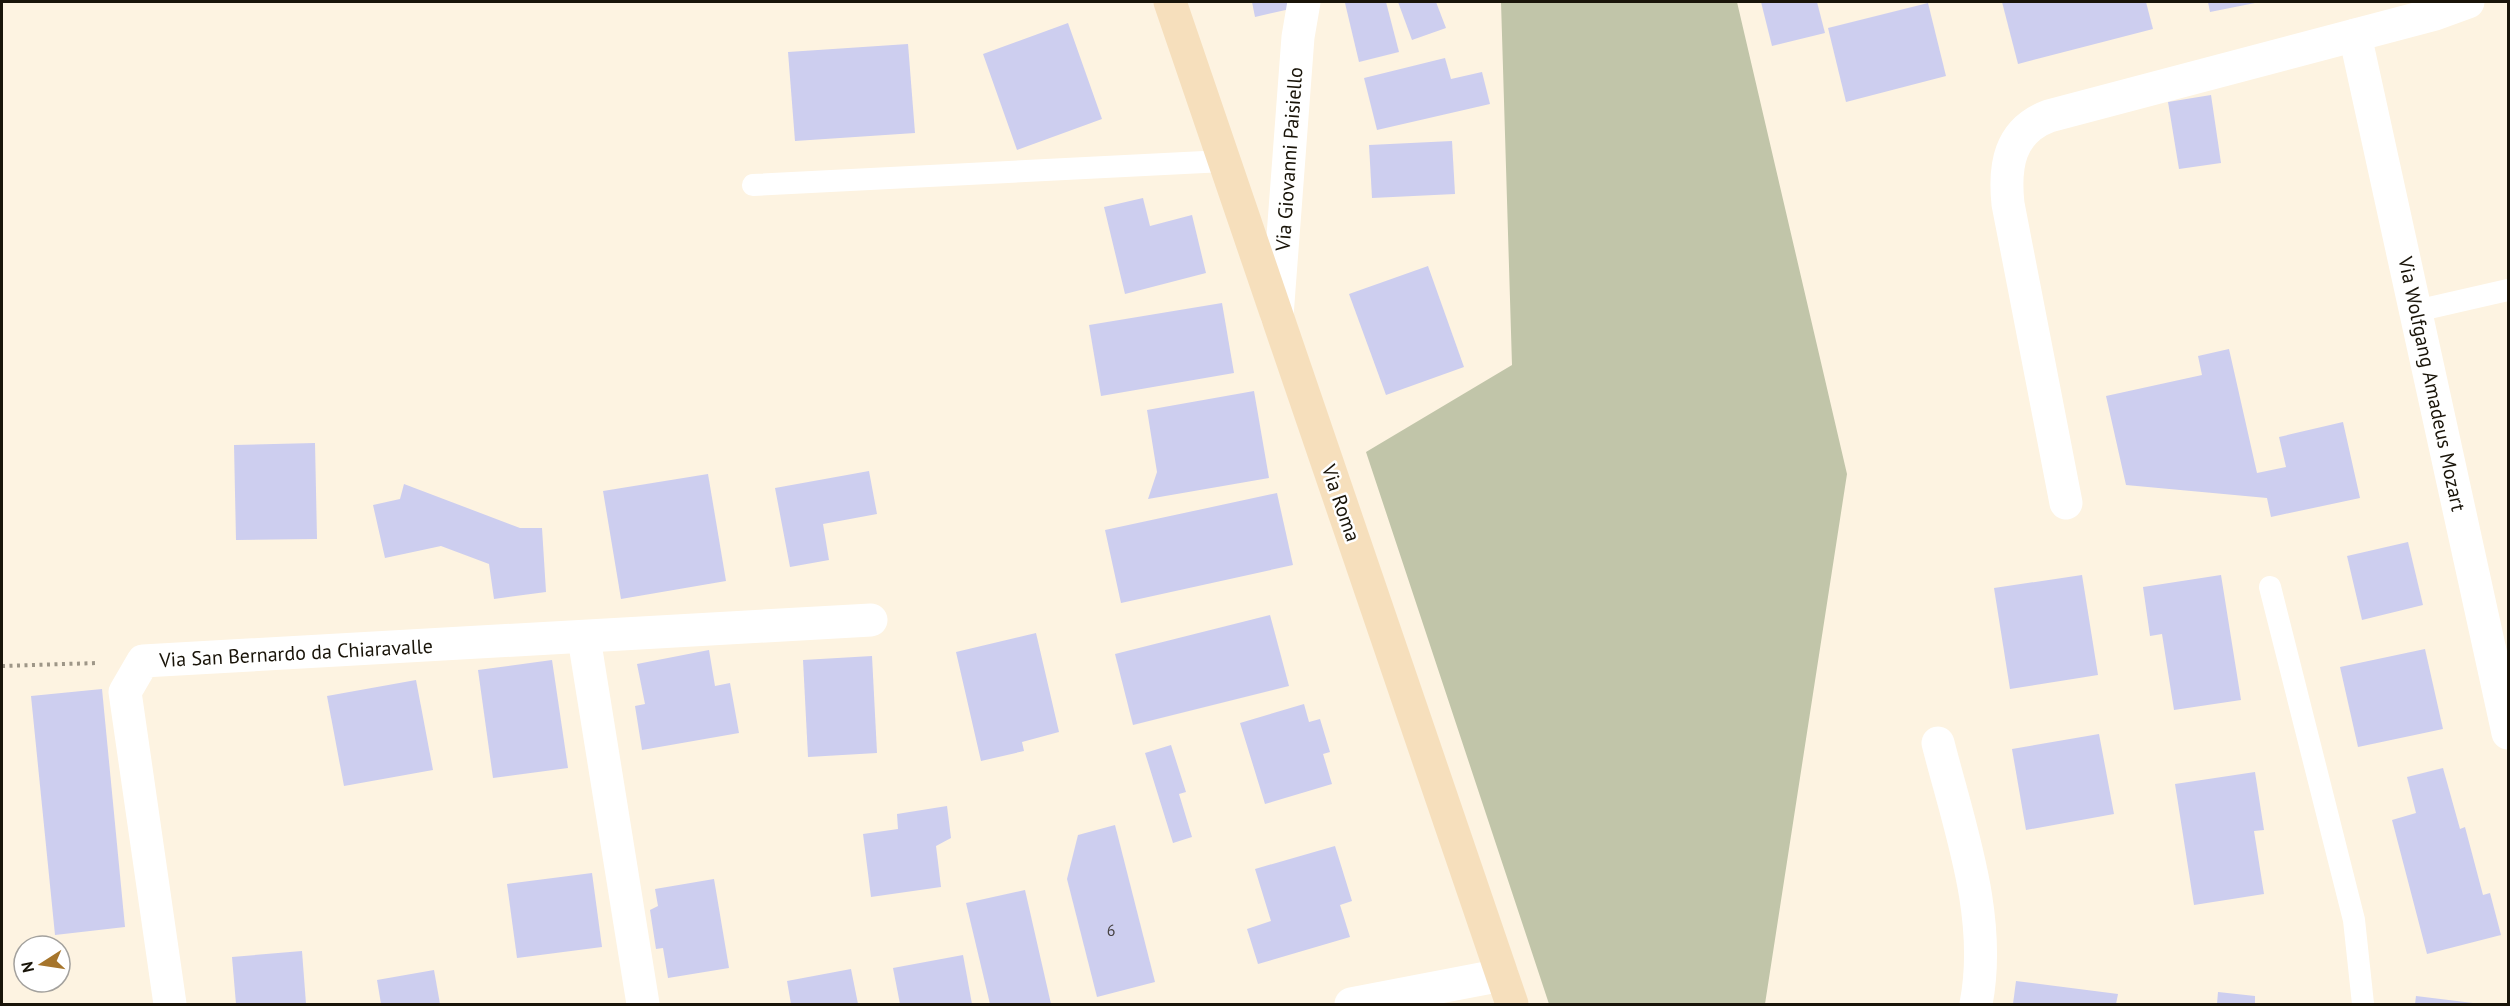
<svg xmlns="http://www.w3.org/2000/svg" width="2510" height="1006" viewBox="0 0 2510 1006" font-family="'PT Sans',sans-serif">
	<rect width="100%" height="100%" fill="#fdf3e1"/>
	<polygon fill="#c1c5a9" points="1501,2 1737,2 1847,474 1765,1004 1549,1004 1366,452 1512,365"/>
	<g fill="#cdceef">
		<polygon points="1252,2 1289,2 1290,9 1255,17"/>
		<polygon points="1351,2 1386,2 1399,52 1359,62 1345,3"/>
		<polygon points="1398,2 1436,2 1446,28 1412,40"/>
		<polygon points="1761,2 1817,2 1825,33 1772,46"/>
		<polygon points="2002,2 2146,2 2153,29 2018,64"/>
		<polygon points="2208,2 2255,2 2255,3 2210,12"/>
		<polygon points="1928,3 1946,76 1846,102 1828,28"/>
		<polygon points="1068,23 1102,119 1017,150 983,54"/>
		<polygon points="908,44 915,133 795,141 788,52"/>
		<polygon points="1445,58 1451,79 1482,72 1490,104 1377,130 1364,78"/>
		<polygon points="2211,95 2221,163 2179,169 2168,102"/>
		<polygon points="1452,141 1455,194 1372,198 1369,145"/>
		<polygon points="1143,198 1150,226 1192,215 1206,273 1125,294 1104,207"/>
		<polygon points="1428,266 1464,367 1386,395 1349,294"/>
		<polygon points="1222,303 1234,373 1101,396 1089,325"/>
		<polygon points="2229,349 2257,473 2286,467 2279,437 2343,422 2360,498 2271,517 2267,498 2126,485 2106,396 2202,375 2198,356"/>
		<polygon points="1254,391 1269,478 1148,499 1157,472 1147,410"/>
		<polygon points="315,443 317,539 236,540 234,445"/>
		<polygon points="869,471 877,514 823,524 829,560 790,567 775,488"/>
		<polygon points="708,474 726,581 621,599 603,491"/>
		<polygon points="404,484 520,528 542,528 546,592 494,599 489,564 441,546 385,558 373,505 400,499"/>
		<polygon points="1277,493 1293,565 1121,603 1105,530"/>
		<polygon points="2408,542 2423,605 2362,620 2347,556"/>
		<polygon points="2082,575 2098,675 2010,689 1994,588"/>
		<polygon points="2221,575 2241,700 2174,710 2162,634 2150,636 2143,587"/>
		<polygon points="1270,615 1289,686 1133,725 1115,654"/>
		<polygon points="1036,633 1059,732 1022,742 1024,751 981,761 956,652"/>
		<polygon points="2425,649 2443,729 2358,747 2340,667"/>
		<polygon points="709,650 715,686 730,683 739,733 642,750 635,706 645,704 637,664"/>
		<polygon points="872,656 877,753 808,757 803,660"/>
		<polygon points="552,660 568,768 493,778 478,670"/>
		<polygon points="416,680 433,770 344,786 327,696"/>
		<polygon points="102,689 125,927 55,935 31,696"/>
		<polygon points="1304,704 1309,722 1320,719 1330,752 1323,754 1332,784 1265,804 1240,723"/>
		<polygon points="2099,734 2114,814 2026,830 2012,749"/>
		<polygon points="1171,745 1186,792 1179,794 1192,837 1173,843 1145,753"/>
		<polygon points="2443,768 2460,829 2465,827 2483,895 2490,893 2501,935 2427,954 2392,820 2416,813 2407,777"/>
		<polygon points="2255,772 2264,830 2254,831 2264,894 2194,905 2175,784"/>
		<polygon points="947,806 951,838 936,846 941,887 871,897 863,834 898,829 897,814"/>
		<polygon points="1115,825 1155,982 1097,997 1067,879 1078,835"/>
		<polygon points="1335,846 1352,901 1340,905 1350,937 1258,964 1247,929 1271,921 1255,869"/>
		<polygon points="592,873 602,947 517,958 507,884"/>
		<polygon points="714,879 729,968 668,978 663,948 656,949 650,910 658,906 655,889"/>
		<polygon points="1025,890 1051,1004 990,1004 966,903"/>
		<polygon points="302,951 306,1004 236,1004 232,957"/>
		<polygon points="963,955 972,1004 900,1004 893,968"/>
		<polygon points="851,969 858,1004 791,1004 787,981"/>
		<polygon points="434,970 440,1004 381,1004 377,980"/>
		<polygon points="2016,981 2118,994 2116,1004 2013,1004"/>
		<polygon points="2218,992 2255,996 2255,1004 2217,1004"/>
		<polygon points="2416,996 2473,1003 2473,1004 2415,1004"/>
	</g>
	<g fill="none" stroke-linecap="round" stroke-linejoin="round">
		<polyline stroke="#9e9687" stroke-width="4" stroke-dasharray="3 4.5" stroke-linecap="butt" points="2,666 97,663"/>
		<g stroke="#fff" stroke-width="22">
			<polyline points="753,185 1224,161"/>
			<polyline points="2416,311 2508,290"/>
			<polyline points="2270,587 2354,920 2363,1004"/>
		</g>
		<g stroke="#fff" stroke-width="33">
			<polyline points="2355,35 2508,733"/>
			<polyline points="1277,316 1298,37 1304,2"/>
			<path d="M2066,503l-58,-299c-4,-38 1,-73 41,-88l386,-102 33,-12"/>
			<polyline points="584,638 643,1004"/>
			<path d="M1938,743c21,83 55,174 38,261"/>
			<polyline points="170,1004 125,692 143,661 871,620"/>
			<polyline points="1351,1004 1502,975"/>
		</g>
		<polyline stroke="#f6dfbc" stroke-width="33" points="1170,2 1512,1004"/>
	</g>
	<g text-anchor="middle" dominant-baseline="central" stroke-width="5" stroke-linejoin="round" paint-order="stroke">
		<g font-size="16" fill="#464242">
			<text x="1111" y="930">6</text>
		</g>
		<g font-size="20" fill="#191409" stroke="#fff">
			<text transform="translate(1289 159) rotate(-86)">Via Giovanni Paisiello</text>
			<text transform="translate(2432 384) rotate(78)">Via Wolfgang Amadeus Mozart</text>
			<text transform="translate(1341 503) rotate(71)">Via Roma</text>
			<text transform="translate(296 653) rotate(-3)">Via San Bernardo da Chiaravalle</text>
		</g>
	</g>
	<rect width="2510" height="1006" fill="none" stroke="#191409" stroke-width="6"/>
	<g transform="translate(42 964) rotate(258)"><circle r="28" fill="#ffffff" stroke="#a3a19d" stroke-width="1.5"/>
	<path d="M0-4.5L10 22L0 15L-10 22Z" fill="#a6752b"/>
	<text y="-9" font-size="16" font-weight="bold" text-anchor="middle" fill="#191409">N</text>
	</g>
</svg>
